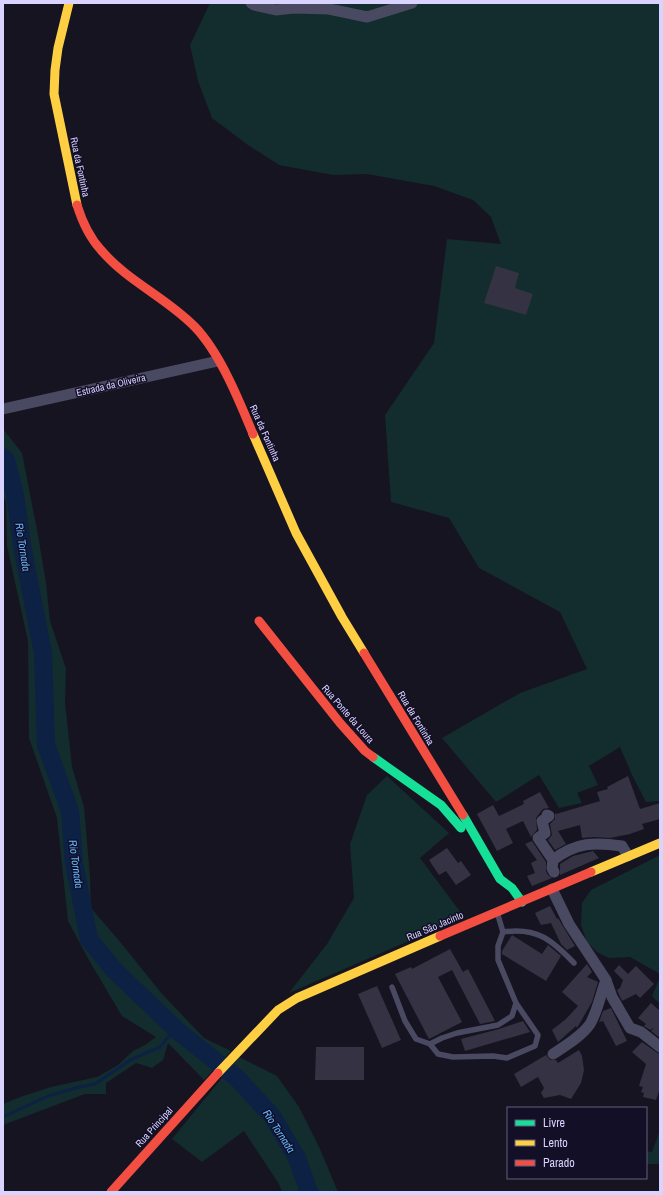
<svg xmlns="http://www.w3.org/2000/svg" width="663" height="1195" viewBox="0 0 663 1195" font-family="'Archivo Narrow',sans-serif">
	<rect width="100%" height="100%" fill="#161421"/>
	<g fill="#132c2d">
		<polygon points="210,3 660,3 660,801 646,802 632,775 620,747 589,766 598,785 577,793 582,803 559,808 539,775 496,802 442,738 520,693 587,669 560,612 479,568 449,518 391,502 385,415 434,343 447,239 501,244 491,217 473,200 434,186 367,174 333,175 279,165 248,145 212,118 198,81 190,45"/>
		<polygon points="3,429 22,453 38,535 46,583 50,621 66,669 65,703 72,767 84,807 90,876 91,908 121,943 162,994 204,1038 231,1051 204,1080 168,1043 163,1060 152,1068 136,1063 106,1083 106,1094 85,1094 3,1125 3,1104 23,1096 51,1087 97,1077 118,1065 133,1051 145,1045 156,1037 122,1016 90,962 68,921 57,818 29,738 28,641 7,546 6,502 3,496"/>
		<polygon points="387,776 449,833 420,858 464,917 289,993 327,944 354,898 350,844 367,795"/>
		<polygon points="660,855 660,974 630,957 609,958 597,952 587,942 581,925 582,903 591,890"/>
		<polygon points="660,977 660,1004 652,996"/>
		<polygon points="239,1057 277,1076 299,1107 320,1149 338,1192 282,1192 279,1184 244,1131 202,1162 172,1139"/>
		<polygon points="660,1130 660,1164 646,1164 646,1151 652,1152"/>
	</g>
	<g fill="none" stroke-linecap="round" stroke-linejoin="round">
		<polyline stroke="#0d2144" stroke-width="3" points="3,1117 48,1096 79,1087 95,1084 132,1059 160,1047 175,1029"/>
		<polyline stroke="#0d2144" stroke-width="18" points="3,457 6,460 15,495 23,551 43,653 46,745 70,811 74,863 89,939 114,970 179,1032 237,1078 272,1116 297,1158 309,1192"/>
	</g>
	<g fill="#343243">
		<polygon points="496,266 519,273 515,288 533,294 526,315 484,303"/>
		<polygon points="628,776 640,809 660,803 660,819 642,824 644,829 630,834 610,838 594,837 582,838 580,825 558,831 566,844 555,850 548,840 552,835 550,824 555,819 555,813 556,814 600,801 597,792 608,789 607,787"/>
		<polygon points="540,792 549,808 543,809 536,818 537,830 531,837 523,821 506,829 513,843 497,851 477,814 493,805 499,816 524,804 523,801"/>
		<polygon points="532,841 546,862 546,871 548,875 552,878 532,886 527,876 535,873 531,863 537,860 525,844"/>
		<polygon points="447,848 458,863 461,861 471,875 456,885 446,871 439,875 429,860"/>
		<polygon points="593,851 599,858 560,875 560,864 573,856"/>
		<polygon points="550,906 557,919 558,918 575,946 567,950 561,944 551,923 541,925 535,913"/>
		<polygon points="512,935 542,954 548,945 561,956 546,981 502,954 502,951"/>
		<polygon points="450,949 463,972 468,969 495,1021 480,1024 452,970 438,977 462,1022 429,1039 395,974 411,967 412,969"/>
		<polygon points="587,964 592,972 587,977 598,982 592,1002 577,1028 576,1026 558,1042 552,1030 566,1019 578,1006 562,992"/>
		<polygon points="619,965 628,974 636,966 654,984 640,998 636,994 622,1001 617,990 620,988 623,980 614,971"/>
		<polygon points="377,986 401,1040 382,1048 358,994"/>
		<polygon points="651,1003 660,1011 660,1038 651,1031 654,1028 650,1030 644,1026 646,1024 638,1018"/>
		<polygon points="611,1008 627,1041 616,1046 603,1021 599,1022 603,1011"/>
		<polygon points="523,1021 530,1032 465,1051 461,1039 499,1029"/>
		<polygon points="642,1042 656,1052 660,1054 660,1088 656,1100 643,1097 644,1093 641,1092 643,1087 639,1086 646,1064 632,1052"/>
		<polygon points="316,1047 364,1047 364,1080 315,1080"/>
		<polygon points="579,1050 582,1056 584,1070 581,1083 571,1099 560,1095 544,1098 541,1093 544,1088 538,1077 521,1087 514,1074 546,1055 550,1060 556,1060 558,1063"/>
	</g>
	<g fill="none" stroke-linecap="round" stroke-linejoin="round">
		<g stroke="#4a4962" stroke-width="5.5">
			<path d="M503,932c34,-5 49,8 71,31"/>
			<polyline points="392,987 405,1021 416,1039 430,1044 442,1038 457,1033 498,1025 512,1016 516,1003 498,960 498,946 503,932 497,912"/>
			<polyline points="430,1044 438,1054 453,1057 493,1056 507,1058 535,1046 538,1035 516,1003"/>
		</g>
		<g stroke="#4a4962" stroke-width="11">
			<polyline points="251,3 254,5 276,10 294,8 329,9 367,17 412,3"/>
			<polyline points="3,409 218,361"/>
			<polyline points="547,815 549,816 542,821 545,833 538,838 553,860"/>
			<path d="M554,872l-2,-4 1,-8c23,-18 42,-18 69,-14l6,10"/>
			<polyline points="552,889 569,924 606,980 612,997 630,1028 641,1032 660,1047"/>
			<path d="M553,1054c12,-8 29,-18 37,-30 7,-11 11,-31 16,-44"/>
		</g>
		<g stroke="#16e098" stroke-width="9">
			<polyline points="373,757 441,805 461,828"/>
			<polyline points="463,815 500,879 512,888 522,902"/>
		</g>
		<g stroke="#ffcf43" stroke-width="9">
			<polyline points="69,3 58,48 55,70 54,94 77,205"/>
			<polyline points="253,434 296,533 342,617 364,653"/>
			<polyline points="591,872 660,843"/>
			<polyline points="218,1073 278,1010 297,998 440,936"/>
		</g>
		<g stroke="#f24e42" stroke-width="9">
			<path d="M77,205c5,16 12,32 24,45 26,31 66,48 94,77 25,26 44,73 58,107"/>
			<polyline points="259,621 340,723 365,751 373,757"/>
			<polyline points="364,653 463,815"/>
			<polyline points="440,936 591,872"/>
			<polyline points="111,1192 218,1073"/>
		</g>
	</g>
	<g text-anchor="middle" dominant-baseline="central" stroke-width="3" stroke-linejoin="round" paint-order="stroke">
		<g font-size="10" fill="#d9d4ff" stroke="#130f26">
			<text transform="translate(80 167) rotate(78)">Rua da Fontinha</text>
			<text transform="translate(111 385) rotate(-13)">Estrada da Oliveira</text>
			<text transform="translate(265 433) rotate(66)">Rua da Fontinha</text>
			<text transform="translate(348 714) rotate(49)">Rua Ponte da Loura</text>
			<text transform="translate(416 718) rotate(59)">Rua da Fontinha</text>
			<text transform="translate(435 926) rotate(-23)">Rua São Jacinto</text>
			<text transform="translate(154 1127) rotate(-48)">Rua Principal</text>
		</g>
		<g font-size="11" font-style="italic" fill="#62b6ff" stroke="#130f26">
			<text transform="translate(23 547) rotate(81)">Rio Tornada</text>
			<text transform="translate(76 864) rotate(82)">Rio Tornada</text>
			<text transform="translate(279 1131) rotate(57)">Rio Tornada</text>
		</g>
	</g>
	<rect width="663" height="1195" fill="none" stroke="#d9d4ff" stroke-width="8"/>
	<rect x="507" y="1107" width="140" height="72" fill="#130f26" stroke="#625e7d"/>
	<rect x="515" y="1120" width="20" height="6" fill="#16e098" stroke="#625e7d"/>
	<text x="543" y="1127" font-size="12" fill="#d9d4ff">Livre</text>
	<rect x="515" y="1140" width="20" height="6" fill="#ffcf43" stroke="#625e7d"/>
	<text x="543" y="1147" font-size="12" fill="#d9d4ff">Lento</text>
	<rect x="515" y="1160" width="20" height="6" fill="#f24e42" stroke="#625e7d"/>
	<text x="543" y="1167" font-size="12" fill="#d9d4ff">Parado</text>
</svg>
